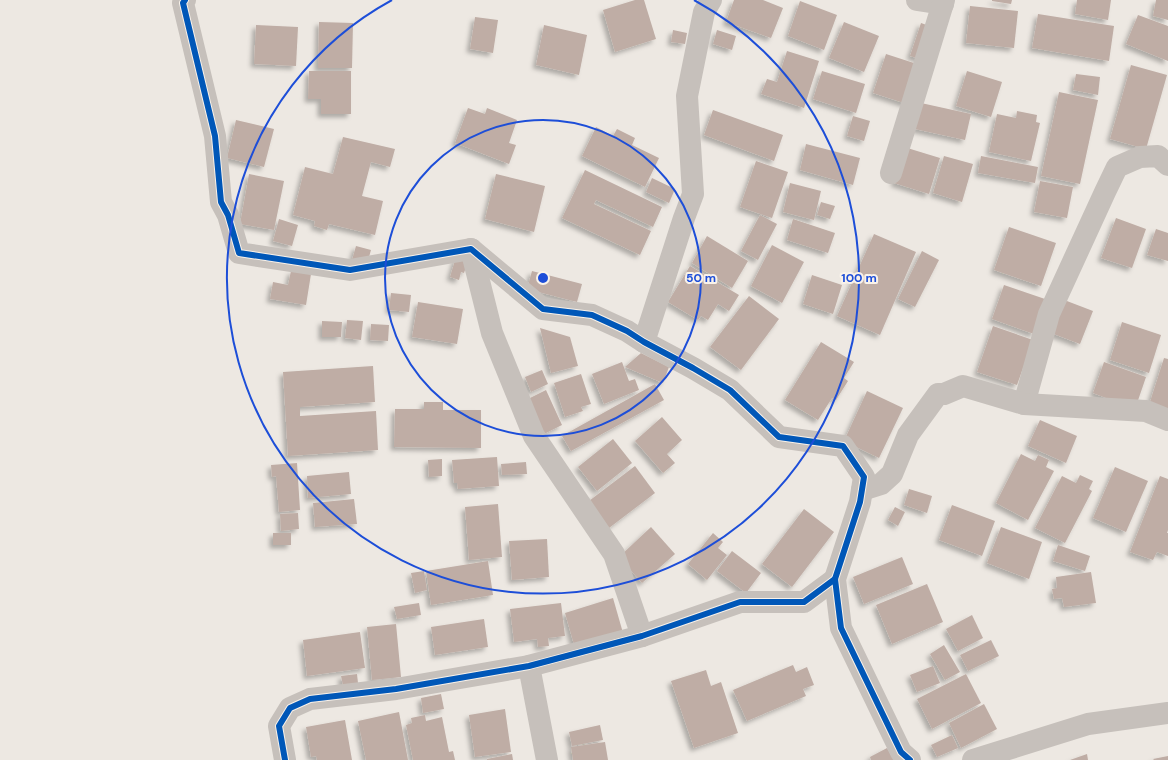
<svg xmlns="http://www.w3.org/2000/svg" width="1168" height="760" viewBox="0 0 1168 760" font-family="'DM Sans',sans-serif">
	<defs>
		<filter id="shadow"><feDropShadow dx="-3.5" dy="3.5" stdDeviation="2" flood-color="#0004"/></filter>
	</defs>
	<rect width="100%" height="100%" fill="#ede8e2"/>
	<g fill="#bfada5" filter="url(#shadow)">
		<polygon points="635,0 644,0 656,39 615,52 603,10"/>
		<polygon points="734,0 763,0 783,8 771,38 726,22"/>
		<polygon points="992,0 1012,0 1011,4 992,1"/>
		<polygon points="1077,0 1111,0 1108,20 1075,14"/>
		<polygon points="1156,0 1168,0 1168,20 1153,16"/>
		<polygon points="800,1 837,15 824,50 788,36"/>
		<polygon points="970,6 1018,11 1014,48 966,43"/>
		<polygon points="1038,14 1114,26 1109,61 1032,48"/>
		<polygon points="1138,15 1168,26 1168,61 1126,44"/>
		<polygon points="475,17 498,20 493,53 470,49"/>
		<polygon points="319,22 353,23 352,68 318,68"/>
		<polygon points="844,22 879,36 864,72 829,58"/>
		<polygon points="921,23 935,28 924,60 910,56"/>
		<polygon points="256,25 298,27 296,66 254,64"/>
		<polygon points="544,25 587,35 579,75 536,65"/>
		<polygon points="673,30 687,33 685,44 671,42"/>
		<polygon points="717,30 736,36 732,50 713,44"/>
		<polygon points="787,51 819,61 804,108 761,94 767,79 777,82"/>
		<polygon points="886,54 920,65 907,104 873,93"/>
		<polygon points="1131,65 1167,75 1146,149 1110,139"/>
		<polygon points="309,71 351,71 351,114 321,114 321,99 308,99"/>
		<polygon points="822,71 865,84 856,113 813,99"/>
		<polygon points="967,71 1002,82 991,117 956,106"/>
		<polygon points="1076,74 1100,77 1098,95 1073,90"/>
		<polygon points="1059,92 1098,100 1080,184 1041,176"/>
		<polygon points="921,103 971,114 965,140 915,129"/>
		<polygon points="468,108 485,114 487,108 517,120 509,143 516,145 509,164 455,143"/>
		<polygon points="713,110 783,135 774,161 704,135"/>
		<polygon points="1017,111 1037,115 1036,122 1040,123 1031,161 989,152 997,114 1016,118"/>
		<polygon points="853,116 870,121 864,141 847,136"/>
		<polygon points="236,120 274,129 264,167 227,158"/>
		<polygon points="596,127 613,136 617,129 635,138 632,145 659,158 645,187 582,156"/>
		<polygon points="343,137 395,149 390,167 371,162 362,196 383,201 375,235 329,224 327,230 314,226 315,221 293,215 305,167 333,174"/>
		<polygon points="806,144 860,158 853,185 800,170"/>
		<polygon points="904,147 940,158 929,194 894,183"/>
		<polygon points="944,156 973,164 962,202 933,193"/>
		<polygon points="981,156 1038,167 1035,183 978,173"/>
		<polygon points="756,161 788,172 772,218 740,207"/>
		<polygon points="585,170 662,207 653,227 596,200 594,204 651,231 640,255 562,218"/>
		<polygon points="249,174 284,181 274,230 240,224"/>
		<polygon points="496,174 545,186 534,232 485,219"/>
		<polygon points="652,178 675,189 669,203 646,192"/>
		<polygon points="1040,181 1073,187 1067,218 1034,212"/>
		<polygon points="790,183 821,191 814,220 783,212"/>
		<polygon points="821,202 835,206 830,219 817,215"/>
		<polygon points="760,215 777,224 758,260 741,251"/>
		<polygon points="1116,218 1146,229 1132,268 1101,258"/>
		<polygon points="279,219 298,225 292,246 273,241"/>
		<polygon points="793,219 835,233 828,253 787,240"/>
		<polygon points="1009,227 1056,243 1041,286 994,270"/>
		<polygon points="1156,229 1168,233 1168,261 1147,255"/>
		<polygon points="874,234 916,252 880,335 837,316"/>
		<polygon points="707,236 748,261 732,288 692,263"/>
		<polygon points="772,245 804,262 782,303 751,286"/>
		<polygon points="356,246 371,250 367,264 352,260"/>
		<polygon points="922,251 939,260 915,307 898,299"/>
		<polygon points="456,257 468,261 464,273 461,272 459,280 450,277"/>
		<polygon points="690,266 739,295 729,311 718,304 708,320 701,316 698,320 668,302"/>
		<polygon points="291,271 311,274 306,305 270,299 273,282 288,285"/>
		<polygon points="532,271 582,284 577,302 527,289"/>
		<polygon points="812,275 842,285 833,314 803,304"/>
		<polygon points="1004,285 1045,299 1034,334 992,319"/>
		<polygon points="391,293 411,295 409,312 389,310"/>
		<polygon points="749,296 779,319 741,370 710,347"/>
		<polygon points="1059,298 1093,311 1080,344 1046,331"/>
		<polygon points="418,302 463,309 457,344 412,337"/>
		<polygon points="347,320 363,321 361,340 345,338"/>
		<polygon points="322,321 342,322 341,337 322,337"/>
		<polygon points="1122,322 1161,335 1149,373 1110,360"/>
		<polygon points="371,324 389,325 388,341 370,340"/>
		<polygon points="993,326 1033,340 1017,385 977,372"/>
		<polygon points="540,328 570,337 578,366 551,373"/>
		<polygon points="821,342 854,362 844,378 848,381 836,400 832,398 818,420 785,400"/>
		<polygon points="641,353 669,367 663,383 625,367"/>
		<polygon points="1164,358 1168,359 1168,411 1149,405"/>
		<polygon points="622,362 629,381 635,379 639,390 604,404 592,374"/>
		<polygon points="1104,362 1146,377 1135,409 1093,393"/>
		<polygon points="373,366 375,402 300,407 300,416 376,411 378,450 288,456 283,372"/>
		<polygon points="542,370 548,384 531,392 525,377"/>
		<polygon points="581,374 591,404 581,407 583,411 565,417 554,383"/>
		<polygon points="655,384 664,400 571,451 562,436"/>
		<polygon points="546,390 562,425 540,436 524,401"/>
		<polygon points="867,391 903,408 879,458 844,441"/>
		<polygon points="424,402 443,402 443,410 481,410 481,448 394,447 395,409 424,409"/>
		<polygon points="662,417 682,440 667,454 675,463 663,473 635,441"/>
		<polygon points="1040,420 1077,436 1066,463 1028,446"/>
		<polygon points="613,439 632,463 597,491 578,467"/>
		<polygon points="1021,454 1035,461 1038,455 1049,460 1046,467 1054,471 1028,520 996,503"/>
		<polygon points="497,457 499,486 458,489 457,483 454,483 452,460"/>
		<polygon points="442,459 442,476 429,477 428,460"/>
		<polygon points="526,462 527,474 502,475 501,464"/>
		<polygon points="297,463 300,510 279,512 276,476 272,477 271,465"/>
		<polygon points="635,466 655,493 609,528 589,501"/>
		<polygon points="1115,467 1148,481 1126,532 1093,518"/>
		<polygon points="349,472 351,494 308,498 307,476"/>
		<polygon points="1080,475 1093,481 1089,489 1092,491 1065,543 1035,528 1062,476 1076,483"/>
		<polygon points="1160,476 1168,479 1168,530 1167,533 1168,533 1168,556 1157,552 1153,560 1130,552"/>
		<polygon points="909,489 932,496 927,513 904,505"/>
		<polygon points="354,499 357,524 315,527 313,503"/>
		<polygon points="498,504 502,557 469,560 465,507"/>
		<polygon points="952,505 995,521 982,556 939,540"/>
		<polygon points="895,507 905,512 898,526 888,520"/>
		<polygon points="804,509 834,532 792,587 762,564"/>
		<polygon points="298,513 299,529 281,531 280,514"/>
		<polygon points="651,527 675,554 642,583 619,557"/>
		<polygon points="1001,527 1042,542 1029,579 987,563"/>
		<rect x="273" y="533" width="18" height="12"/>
		<polygon points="713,533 723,542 718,548 727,555 707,580 688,564"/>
		<polygon points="547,539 549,577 512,580 509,541"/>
		<polygon points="1058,545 1090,556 1085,571 1053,561"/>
		<polygon points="732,551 761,573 746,593 717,571"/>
		<polygon points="902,557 913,584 864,604 853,577"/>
		<polygon points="488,561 493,595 431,605 426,571"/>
		<polygon points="424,571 427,590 415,593 411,573"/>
		<polygon points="1091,572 1096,603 1064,607 1062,598 1054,599 1052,589 1057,588 1056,577"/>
		<polygon points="927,584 943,622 892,644 876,605"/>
		<polygon points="613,598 623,633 575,648 565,613"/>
		<polygon points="419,603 421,615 397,619 394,607"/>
		<polygon points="561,603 565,636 548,638 549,646 538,647 537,639 514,642 510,609"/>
		<polygon points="972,615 983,638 958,651 946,629"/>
		<polygon points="484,619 488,647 435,655 431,627"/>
		<polygon points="396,624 401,677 372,680 367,627"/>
		<polygon points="360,632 365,668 307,676 303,640"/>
		<polygon points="991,640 999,656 968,671 960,655"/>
		<polygon points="944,645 960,672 945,680 930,654"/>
		<polygon points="793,665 796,672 807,667 814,685 803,689 806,696 747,721 733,690"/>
		<polygon points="933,666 940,683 917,692 910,675"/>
		<polygon points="706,670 711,686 721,682 738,733 694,748 671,681"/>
		<polygon points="357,674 358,683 343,685 341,676"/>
		<polygon points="966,674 981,703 932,729 917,699"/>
		<polygon points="441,694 444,709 423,713 421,698"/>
		<polygon points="984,704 997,729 961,748 949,723"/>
		<polygon points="505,709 511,752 475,757 469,715"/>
		<polygon points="399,712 408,760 366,760 358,721"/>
		<polygon points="425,715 426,721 442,717 449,752 453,751 455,760 413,760 406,725 412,723 411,718"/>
		<polygon points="345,720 352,760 317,760 316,756 311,757 306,727"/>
		<polygon points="600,725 603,740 572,746 569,732"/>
		<polygon points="952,735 958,748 937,757 931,745"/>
		<polygon points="605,742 608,760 573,760 571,747"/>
		<polygon points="887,748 894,760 871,760 870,757"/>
		<polygon points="512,754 513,760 487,760 487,759"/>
		<polygon points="1087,754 1088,760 1070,760"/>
		<polygon points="1168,756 1168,760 1154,760 1153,759"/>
	</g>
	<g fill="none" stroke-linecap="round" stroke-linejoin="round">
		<g stroke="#c6c0bb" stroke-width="22">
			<polyline points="185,0 183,3 215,136 221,202 228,215 239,253 350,270 471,249 543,309 592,315 627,331 644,342 693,368 730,390 779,437 843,446 864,477 860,502 835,579 841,628 901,752 910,760"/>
			<polyline points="917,0 943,4"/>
			<polyline points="891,173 944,0"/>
			<polyline points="471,249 492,333 534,436 614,554 642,636"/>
			<polyline points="644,342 684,218 693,194 687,96 704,12 711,0"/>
			<polyline points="1024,404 1049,314 1105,192 1117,167 1140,157 1158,156 1168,165"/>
			<polyline points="862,490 881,484 892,474 908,435 938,394 944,394 963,386 1024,404 1146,411 1168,420"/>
			<polyline points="529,666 547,760"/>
			<polyline points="285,760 279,726 290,708 310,699 396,689 529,666 642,636 740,602 804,602 835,579"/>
			<polyline points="973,760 1088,724 1168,713"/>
		</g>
		<g stroke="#f9f2ea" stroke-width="8">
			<g id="cycleway">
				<polyline points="185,0 183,3 215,136 221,202 228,215 239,253 350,270 471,249 543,309 592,315 627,331 644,342 693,368 730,390 779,437 843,446 864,477 860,502 835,579 841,628 901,752 910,760"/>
				<polyline points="285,760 279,726 290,708 310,699 396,689 529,666 642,636 740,602 804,602 835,579"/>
			</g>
		</g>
		<use href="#cycleway" stroke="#0057b8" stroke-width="6"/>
	</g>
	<g fill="none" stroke="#1d4ed8" stroke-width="2">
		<circle cx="543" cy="278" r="158"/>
		<path d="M694 0A316 316 0 1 1 392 0"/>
	</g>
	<circle cx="543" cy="278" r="6" fill="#1d4ed8" stroke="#f9f2ea" stroke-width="2"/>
	<g font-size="12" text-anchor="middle" font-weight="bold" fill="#1d4ed8" stroke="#f9f2ea" stroke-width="4" stroke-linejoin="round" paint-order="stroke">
		<text x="701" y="282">50 m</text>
		<text x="859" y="282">100 m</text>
	</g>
</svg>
